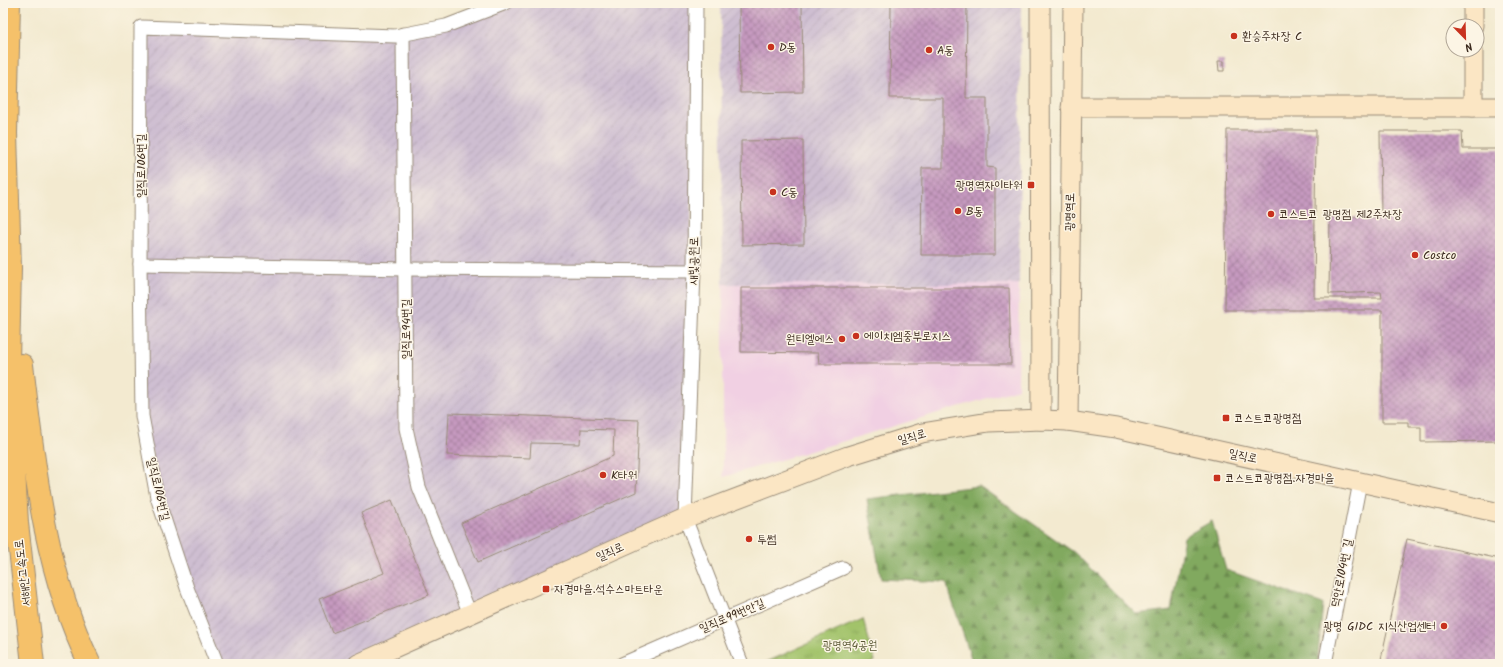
<svg xmlns="http://www.w3.org/2000/svg" width="1503" height="667" viewBox="0 0 1503 667" font-family="Kalam,'Poor Story',sans-serif">
	<defs>
		<pattern id="industrial-furrows" width="10" height="10" patternUnits="userSpaceOnUse"><rect width="10" height="10" fill="#cebed1"/><path d="M-1 1l2-2M0 10L10 0M9 11l2-2" fill="none" stroke="#b2a3b3"/></pattern>
		<pattern id="grass-tufts" width="24" height="20" patternUnits="userSpaceOnUse"><rect width="24" height="20" fill="#a2c36b"/><path d="M3 7l-1-3M5 7V3M7 7l1-3M15 17l-1-3M17 17v-4M19 17l1-3" fill="none" stroke="#859f57"/></pattern>
		<pattern id="forest-firs" width="22" height="20" patternUnits="userSpaceOnUse"><rect width="22" height="20" fill="#81a95f"/><path d="M5 1l3.5 6h-7zM16 11l3.5 6h-7z" fill="#6b8a4e"/></pattern>
		<pattern id="building-cross-hatch" width="8" height="8" patternUnits="userSpaceOnUse"><rect width="8" height="8" fill="#c69ac0"/><path d="M0 0l8 8M0 8l8-8" fill="none" stroke="#a27e9b"/></pattern>
	</defs>
	<rect width="100%" height="100%" fill="#fcf5e5"/>
	<filter id="ink" filterUnits="userSpaceOnUse"><feTurbulence type="fractalNoise" baseFrequency=".025" numOctaves="2"/><feDisplacementMap in="SourceGraphic" scale="8" xChannelSelector="R" yChannelSelector="G"/><feConvolveMatrix kernelMatrix="1 2 1 2 8 2 1 2 1" color-interpolation-filters="sRGB"/></filter>
	<filter id="wash" filterUnits="userSpaceOnUse"><feTurbulence type="fractalNoise" baseFrequency=".012" numOctaves="4" result="noise"/><feDisplacementMap in="SourceGraphic" scale="16" xChannelSelector="R" yChannelSelector="G"/><feGaussianBlur stdDeviation="0.9" result="paint"/><feColorMatrix in="noise" values="0 0 0 0 0 0 0 0 0 0 0 0 0 0 0 0 0 1.4 0 .05"/><feComposite in="paint" operator="in"/></filter>
	<g filter="url(#wash)">
		<rect width="100%" height="100%" fill="#f3ead0"/>
		<polygon fill="#f1d0e3" points="723,284 1019,284 1018,389 723,477"/>
		<g fill="url(#industrial-furrows)">
			<polygon points="506,3 696,3 685,518 355,664 217,664 187,587 142,416 141,27 395,36"/>
			<polygon points="721,3 1021,3 1019,284 723,284"/>
		</g>
		<polygon fill="url(#grass-tufts)" stroke="#6e7644" points="863,619 875,661 869,664 762,664"/>
		<polygon fill="url(#forest-firs)" stroke="#5e6a3e" points="979,486 1075,553 1136,614 1171,610 1184,537 1212,521 1226,570 1323,604 1317,664 973,664 946,582 881,579 867,499"/>
		<g id="blocks">
			<g fill="url(#building-cross-hatch)">
				<polygon points="739,3 802,3 803,92 740,93"/>
				<polygon points="891,3 967,3 966,98 987,98 987,167 995,168 995,255 921,255 922,168 943,168 943,98 890,98"/>
				<polygon points="1218,61 1224,61 1224,71 1219,71"/>
				<polygon points="1227,130 1316,130 1314,298 1382,298 1381,292 1329,294 1330,217 1381,217 1380,131 1462,131 1463,149 1500,149 1500,441 1421,442 1421,427 1408,427 1408,422 1382,422 1382,310 1225,310"/>
				<polygon points="803,140 804,244 742,245 741,141"/>
				<polygon points="741,288 1009,288 1011,364 819,364 818,353 741,352"/>
				<polygon points="449,413 639,420 636,492 478,562 461,523 613,456 614,430 581,429 580,444 531,443 530,458 447,455"/>
				<polygon points="392,500 429,595 332,633 319,599 384,573 361,513"/>
				<polygon points="1407,539 1500,559 1500,664 1380,664"/>
			</g>
		</g>
	</g>
	<g filter="url(#ink)">
		<use href="#blocks" fill-opacity="0" stroke="#978a77" stroke-width="1"/>
		<g fill="none" stroke-linecap="round" stroke-linejoin="round">
			<g stroke="#978a77" stroke-width="15">
				<g id="street">
					<polyline points="696,3 694,271 685,518 742,664"/>
					<polyline points="403,34 406,428 419,487 470,614"/>
					<polyline points="140,264 406,269 694,271"/>
					<polyline points="217,664 187,588 157,497 142,416 140,264 141,27 395,36 446,26 506,3"/>
					<polyline points="622,664 843,568"/>
					<polyline points="1325,664 1360,482"/>
				</g>
			</g>
			<g stroke="#978a77" stroke-width="21">
				<g id="secondary">
					<polyline points="1040,3 1041,420"/>
					<polyline points="1473,3 1473,26"/>
					<polyline points="1473,50 1473,107"/>
					<polyline points="1071,107 1500,107"/>
					<polyline points="1068,421 1073,3"/>
					<polyline points="358,664 685,518 848,456 922,433 989,422 1041,420 1068,421 1116,428 1500,513"/>
				</g>
			</g>
			<g stroke="#978a77" stroke-width="24">
				<g id="highway">
					<polyline points="9,3 6,133 10,268 8,363 17,523 33,664"/>
					<path d="M22,365c12,101 22,206 68,299"/>
				</g>
			</g>
			<use href="#street" stroke="#fff" stroke-width="13"/>
			<use href="#secondary" stroke="#fbe6c4" stroke-width="19"/>
			<use href="#highway" stroke="#f5c16b" stroke-width="22"/>
		</g>
	</g>
	<g fill="#c8321e" stroke="#fcf5e5" stroke-width="1.5">
		<circle cx="1234" cy="36" r="4"/>
		<circle cx="771" cy="47" r="4"/>
		<circle cx="929" cy="50" r="4"/>
		<rect x="1027" y="181" width="8" height="8" rx="2"/>
		<circle cx="773" cy="192" r="4"/>
		<circle cx="958" cy="211" r="4"/>
		<circle cx="1271" cy="214" r="4"/>
		<circle cx="1415" cy="255" r="4"/>
		<circle cx="856" cy="336" r="4"/>
		<circle cx="842" cy="339" r="4"/>
		<rect x="1222" y="414" width="8" height="8" rx="2"/>
		<circle cx="603" cy="475" r="4"/>
		<rect x="1213" y="474" width="8" height="8" rx="2"/>
		<circle cx="749" cy="539" r="4"/>
		<rect x="542" y="585" width="8" height="8" rx="2"/>
		<circle cx="1444" cy="626" r="4"/>
	</g>
	<g text-anchor="middle" dominant-baseline="central" stroke-width="3" stroke-linejoin="round" paint-order="stroke">
		<g font-size="12" fill="#3b2a1e" stroke="#fcf5e5" text-anchor="start">
			<text x="1242" y="36">환승주차장 C</text>
			<text x="779" y="47">D동</text>
			<text x="937" y="50">A동</text>
			<text x="1023" y="185" text-anchor="end">광명역자이타워</text>
			<text x="781" y="192">C동</text>
			<text x="966" y="211">B동</text>
			<text x="1279" y="214">코스트코 광명점 제2주차장</text>
			<text x="1423" y="255">Costco</text>
			<text x="864" y="336">에이치엠중부로지스</text>
			<text x="834" y="339" text-anchor="end">원티엘에스</text>
			<text x="1234" y="418">코스트코광명점</text>
			<text x="611" y="475">K타워</text>
			<text x="1225" y="478">코스트코광명점.자경마을</text>
			<text x="757" y="539">투썸</text>
			<text x="554" y="589">자경마을.석수스마트타운</text>
			<text x="1436" y="626" text-anchor="end">광명 GIDC 지식산업센터</text>
		</g>
		<g font-size="12" fill="#3b2a1e" stroke="#fcf5e5">
			<text transform="translate(141 166) rotate(-90)">일직로106번길</text>
			<text transform="translate(1070 212) rotate(-89)">광명역로</text>
			<text transform="translate(694 261) rotate(-89)">새빛공원로</text>
			<text transform="translate(406 329) rotate(-90)">일직로94번길</text>
			<text transform="translate(912 437) rotate(-16)">일직로</text>
			<text transform="translate(1243 456) rotate(12)">일직로</text>
			<text transform="translate(158 489) rotate(77)">일직로106번길</text>
			<text transform="translate(610 552) rotate(-24)">일직로</text>
			<text transform="translate(23 573) rotate(-97)">서해안고속도로</text>
			<text transform="translate(1342 573) rotate(-79)">덕안로104번 길</text>
			<text transform="translate(732 616) rotate(-23)">일직로99번안길</text>
		</g>
		<g font-size="12" fill="#5a5835" stroke="#fcf5e5">
			<text x="850" y="645">광명역4공원</text>
		</g>
	</g>
	<rect width="1503" height="667" fill="none" stroke="#fcf5e5" stroke-width="16"/>
	<g transform="translate(1465 38) rotate(157)"><circle r="19" fill="#fcf5e5" stroke="#afa495"/>
	<path d="M0-3L7 15L0 10L-7 15Z" fill="#c8321e"/>
	<text y="-6" font-size="11" font-weight="bold" text-anchor="middle" fill="#3b2a1e">N</text>
	</g>
</svg>
